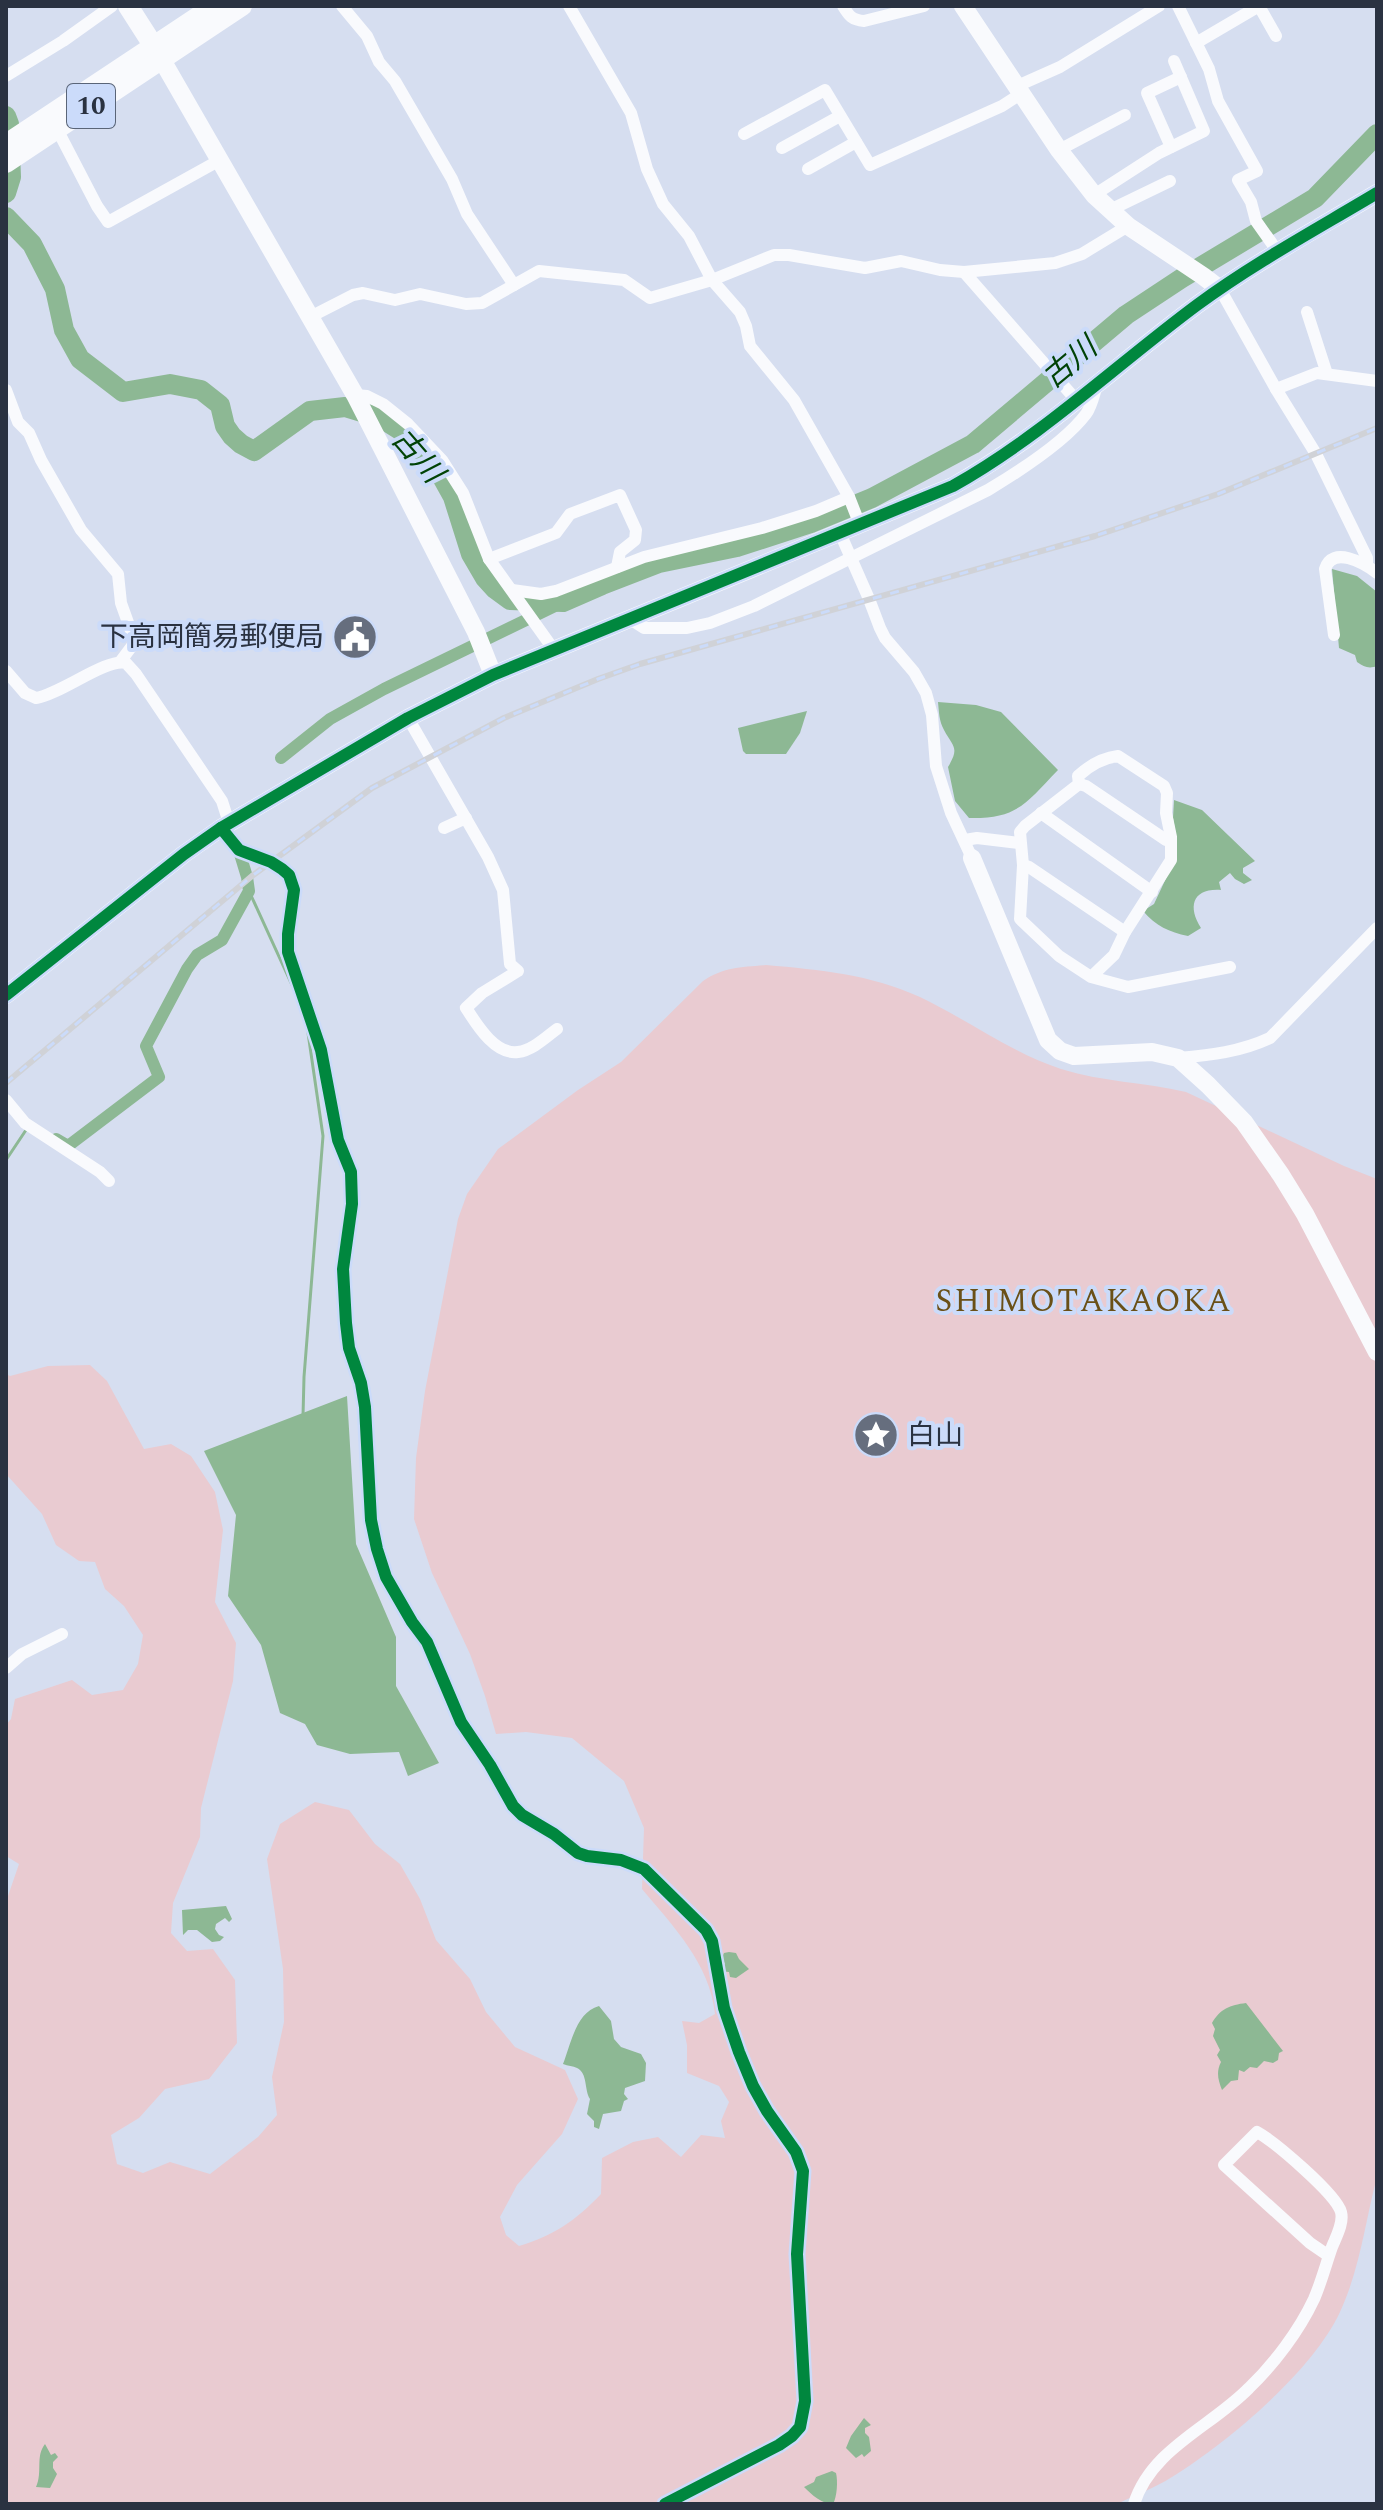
<svg xmlns="http://www.w3.org/2000/svg" width="1383" height="2510" viewBox="0 0 1383 2510" font-family="Spectral,'Noto Sans JP',serif">
	<rect width="100%" height="100%" fill="#d6def0"/>
	<path fill="#e9cbd1" d="M766,965c55,5 103,9 154,32 48,23 90,55 141,72 41,13 83,13 125,23l158,74 33,13v998c-12,45 -17,92 -37,135 -28,60 -112,130 -168,165 -17,11 -37,18 -55,27h-1111v-607l2,-1 11,-32 -13,-8v-131l5,-6 4,-20 57,-19 20,15 31,-5 15,-26 5,-29 -19,-29 -19,-17 -10,-27 -16,-1 -23,-16 -14,-31 -36,-40v-100l4,2 38,-10 42,-1 17,16 37,68 27,-5 20,12 24,36 8,38 -8,72 21,41 -3,38 -32,127 -1,29 -27,66 -2,30 16,18 26,-2 22,31 2,63 -28,36 -44,10 -26,29 -28,17 6,29 26,9 27,-11 40,12 48,-37 19,-22 -5,-38 12,-55 -1,-53 -16,-110 13,-35 35,-22 34,8 26,34 25,20 20,35 16,41 34,39 16,33 29,35 50,23 13,29 -16,35 -45,51 -17,32 6,18 13,11c36,-11 56,-25 82,-52l1,-36 31,-16 25,-5 23,20 20,-22 24,3 -4,-17 8,-19 -10,-16 -32,-13v-28l-5,-24 17,2 16,-9c-5,-50 -42,-88 -73,-125l2,-61 -20,-47 -52,-43 -46,-6 -30,2 -11,-38 -15,-42 -38,-81 -18,-54 2,-61 9,-67 33,-172 9,-25 31,-45 80,-59 43,-28 82,-81c20,-14 39,-14 63,-16z"/>
	<g fill="#8db894">
		<path d="M1332,569l25,7 20,16v74c-8,3 -13,1 -20,-4l-2,-7 -16,-7z"/>
		<path d="M938,702l38,3 25,7 57,58c-32,33 -40,49 -89,48l-14,-17 -7,-34c12,-20 5,-20 -4,-37 -5,-9 -5,-18 -6,-28z"/>
		<polygon points="807,711 800,733 786,754 746,754 743,751 738,728"/>
		<path d="M1174,800l28,10 53,51 -12,7v5l9,7 -8,4 -9,-5 -5,-6 -11,9 2,8c-28,-2 -34,16 -20,38l-13,8c-19,-4 -32,-10 -45,-25l11,-7 22,-47 1,-16 -4,-23z"/>
		<polygon points="347,1396 356,1544 396,1637 396,1686 439,1763 408,1776 399,1752 350,1754 317,1745 305,1724 280,1713 261,1645 228,1596 236,1515 204,1451"/>
		<polygon points="226,1906 232,1919 229,1922 225,1918 216,1924 215,1929 219,1935 224,1937 220,1941 212,1942 197,1930 188,1930 183,1935 182,1910"/>
		<polygon points="729,1952 736,1953 739,1959 749,1969 736,1978 730,1977 729,1972 718,1971 725,1964 722,1958 724,1953"/>
		<path d="M1246,2003l37,48 -4,2 -1,7 -5,3 -9,-2 -7,7 -7,-1 -6,5 -5,-2 -1,10 -7,1 -9,9c-4,-10 -6,-18 -1,-28l-4,-7 3,-5 -7,-14 2,-7 -3,-6c8,-14 18,-18 34,-20z"/>
		<path d="M599,2006l12,15 3,18 7,8 20,7 5,9 -1,18 -20,7 -1,6 4,5 -4,2 -3,10 -18,3 -4,15 -5,-2v-6l-7,-7 3,-15c-6,-9 -2,-26 -13,-31 -4,-2 -9,-2 -14,-4 8,-20 13,-52 36,-58z"/>
		<polygon points="864,2418 871,2425 865,2428 865,2433 869,2437 871,2451 864,2457 862,2454 856,2458 846,2448 851,2436"/>
		<path d="M45,2444l6,11 4,-2 3,4 -5,5v6l4,6 -7,14 -14,-1c7,-15 -1,-30 9,-43z"/>
		<path d="M832,2471l4,2c2,8 1,24 -3,31 -11,0 -21,-9 -29,-17l10,-5 2,-5z"/>
	</g>
	<g fill="none" stroke-linecap="round" stroke-linejoin="round">
		<g stroke="#8db894" stroke-width="3">
			<polyline points="249,891 297,996"/>
			<polyline points="6,1160 26,1130"/>
			<polyline points="303,1416 304,1377 323,1136 307,1026"/>
		</g>
		<g stroke="#8db894" stroke-width="12">
			<polyline points="281,758 330,719 384,689 563,602"/>
			<polyline points="56,1139 68,1146 159,1077 146,1046 187,969 197,955 222,940 249,891 247,877 240,854"/>
		</g>
		<g stroke="#8db894" stroke-width="20">
			<polyline points="6,116 9,124 11,177 6,193"/>
			<polyline points="6,217 32,244 55,289 64,330 80,359 123,392 170,384 201,390 220,405 225,426 232,436 241,444 254,451 310,411 345,407 381,418 400,430 438,470 453,497 471,554 485,578 495,589 510,600 563,602 602,585 659,563 737,547 811,523 872,498 973,444 1126,315 1182,278 1315,198 1377,134"/>
		</g>
		<g stroke="#f9fafd" stroke-width="12">
			<polyline points="342,6 367,36 379,62 395,81 452,179 467,214 514,285"/>
			<polyline points="569,6 631,113 647,169 663,204 689,236 712,280 740,312 746,326 750,346 794,400 849,497 860,525"/>
			<path d="M843,6c6,10 9,14 21,15l60,-15"/>
			<polyline points="1178,6 1209,69 1218,101 1257,171 1238,180 1251,202 1256,221 1278,252"/>
			<polyline points="1196,43 1259,6 1276,36"/>
			<polyline points="6,76 63,41 112,6"/>
			<polyline points="1017,86 1060,67 1159,6"/>
			<polyline points="57,129 97,206 108,222 220,160"/>
			<polyline points="744,134 825,90 870,165 1002,106 1022,93"/>
			<polyline points="1171,147 1147,93 1181,77"/>
			<polyline points="782,148 840,116"/>
			<polyline points="1059,150 1125,115"/>
			<polyline points="808,169 856,142"/>
			<polyline points="1094,195 1159,153 1204,131 1174,61"/>
			<polyline points="1110,210 1170,181"/>
			<polyline points="964,272 1077,401"/>
			<polyline points="1220,289 1276,389 1316,454 1367,558 1367,565"/>
			<polyline points="1307,312 1327,374"/>
			<polyline points="310,317 353,295 363,293 395,300 420,294 466,304 482,303 539,271 624,280 650,298 712,280 774,255 789,255 865,268 901,261 940,270 964,272 1055,263 1082,254 1128,226"/>
			<polyline points="1276,389 1317,373 1377,381"/>
			<polyline points="6,390 18,422 29,433 41,460 81,530 118,574 121,603 135,642 120,662"/>
			<polyline points="355,395 367,396 383,404 408,424 442,460 463,493 489,559 554,650"/>
			<polyline points="840,533 869,599 880,628 885,638 914,672 926,693 932,715 936,766 951,813 972,858"/>
			<polyline points="489,559 556,533 570,514 620,495 636,530 635,540 620,552 617,567"/>
			<polyline points="512,590 541,594 556,591 644,557 762,528 816,511 849,497"/>
			<path d="M630,619l14,9h43l23,-5 44,-17 234,-116c30,-18 77,-48 98,-76 6,-8 8,-20 11,-29"/>
			<path d="M1334,635l-9,-66c7,-24 39,-6 52,4"/>
			<path d="M6,671l19,22 11,5c25,-4 70,-40 90,-35l10,11 86,127 7,22"/>
			<path d="M408,718l80,139 15,33 7,74 8,7 -36,22 -16,15c11,17 29,47 52,44 15,-2 28,-15 39,-23"/>
			<polyline points="1079,784 1086,786 1166,840 1171,840"/>
			<polyline points="1041,813 1152,892"/>
			<polyline points="221,828 239,850 271,862 282,869 289,875 294,890 288,934 288,952 321,1050 338,1140 351,1172 352,1204 343,1269 346,1323 349,1348 361,1383 365,1407 371,1520 377,1549 386,1577 412,1622 427,1642 461,1722 490,1765 513,1806 522,1815 554,1834 578,1853 587,1856 621,1860 644,1869 706,1930 712,1941 724,2008 739,2052 753,2086 767,2111 796,2152 803,2171 797,2254 805,2401 800,2427 792,2436 779,2445 665,2504"/>
			<polyline points="444,828 466,818"/>
			<polyline points="965,840 977,838 1019,843"/>
			<polyline points="1023,865 1029,867 1125,932"/>
			<path d="M1091,977l23,-22 11,-23 46,-72v-23l-5,-24 1,-20 -3,-7 -46,-30c-16,2 -28,9 -40,20l1,8 -54,42 -5,6 3,33 -3,54 39,37 32,21 37,10 102,-20"/>
			<path d="M1178,1058c33,-3 62,-6 92,-20l107,-110"/>
			<polyline points="6,1100 25,1123 100,1172 109,1181"/>
			<polyline points="6,1668 22,1654 62,1634"/>
			<path d="M1134,2504c17,-55 77,-77 115,-116 25,-24 50,-57 65,-89 7,-16 12,-35 18,-52 4,-10 12,-24 9,-35 -5,-18 -66,-70 -84,-80l-33,33 86,78 19,13"/>
		</g>
		<g stroke="#f9fafd" stroke-width="18">
			<polyline points="963,6 1059,150 1094,195 1128,226 1203,276 1220,289"/>
			<polyline points="162,60 355,395 476,632 493,675"/>
			<polyline points="972,858 1048,1040 1060,1051 1074,1056 1152,1052 1178,1058 1208,1085 1244,1122 1281,1175 1305,1214 1377,1352"/>
			<path d="M6,995l178,-141 37,-26 187,-110 85,-43 460,-189c89,-50 162,-120 244,-181 57,-42 120,-76 180,-112"/>
		</g>
		<g stroke="#f9fafd" stroke-width="20">
			<polyline points="128,6 160,56"/>
			<polyline points="6,144 214,6"/>
			<polyline points="6,163 242,6"/>
		</g>
		<g stroke="#d0d2d7" stroke-width="6">
			<polyline id="rail" points="6,1083 252,876 372,788 504,718 598,679 640,664 1095,536 1218,494 1377,428"/>
		</g>
		<use href="#rail" stroke="#cbdbfa" stroke-width="3" stroke-dasharray="9" stroke-linecap="butt"/>
		<g stroke="#cbdbfa" stroke-width="17">
			<g id="cycleway">
				<polyline points="221,828 239,850 271,862 282,869 289,875 294,890 288,934 288,952 321,1050 338,1140 351,1172 352,1204 343,1269 346,1323 349,1348 361,1383 365,1407 371,1520 377,1549 386,1577 412,1622 427,1642 461,1722 490,1765 513,1806 522,1815 554,1834 578,1853 587,1856 621,1860 644,1869 706,1930 712,1941 724,2008 739,2052 753,2086 767,2111 796,2152 803,2171 797,2254 805,2401 800,2427 792,2436 779,2445 665,2504"/>
				<path d="M6,995l178,-141 37,-26 187,-110 85,-43 460,-189c89,-50 162,-120 244,-181 57,-42 120,-76 180,-112"/>
			</g>
		</g>
		<use href="#cycleway" stroke="#00873e" stroke-width="12"/>
	</g>
	<defs>
		<g id="civic-disc" transform="scale(2.3)"><circle r="9.5" fill="#666e7e" stroke="#cbdbfa"/><path d="M-.6-6.5H3V-4.5H.6V-3L4-1V1h2V6H-6V1h2V-1L-.6-3ZM-1.2 2.5V6h2.4V2.5Z" fill="#fff"/></g>
		<g id="sight-disc" transform="scale(2.3)"><circle r="9.5" fill="#666e7e" stroke="#cbdbfa"/><path d="M0-6L1.8-2.2L6-1.7L2.9 1.2L3.7 5.4L0 3.3L-3.7 5.4L-2.9 1.2L-6-1.7L-1.8-2.2Z" fill="#fff"/></g>
	</defs>
	<g fill-rule="evenodd">
		<use href="#civic-disc" x="355" y="637"/>
		<use href="#sight-disc" x="876" y="1435"/>
	</g>
	<g text-anchor="middle" dominant-baseline="central" stroke-width="8" stroke-linejoin="round" paint-order="stroke">
		<rect fill="#cbdbfa" stroke="#5a6578" stroke-width="2" x="67" y="84" width="48" height="44" rx="6"/>
		<g font-size="26" font-weight="bold" fill="#2a3241">
			<text x="91" y="106">10</text>
		</g>
		<g font-size="28" fill="#2a3241" stroke="#cbdbfa" text-anchor="end">
			<text x="324" y="637">下高岡簡易郵便局</text>
			<text x="907" y="1435" text-anchor="start">白山</text>
		</g>
		<g font-size="30" font-style="italic" fill="#014306" stroke="#cbdbfa">
			<text transform="translate(1070 363) rotate(-40)">古川</text>
			<text transform="translate(417 456) rotate(49)">古川</text>
		</g>
		<g font-size="32" letter-spacing="2" fill="#6a5017" stroke="#cbdbfa">
			<text x="1084" y="1301">SHIMOTAKAOKA</text>
		</g>
	</g>
	<rect width="1383" height="2510" fill="none" stroke="#2a3241" stroke-width="16"/>
</svg>
